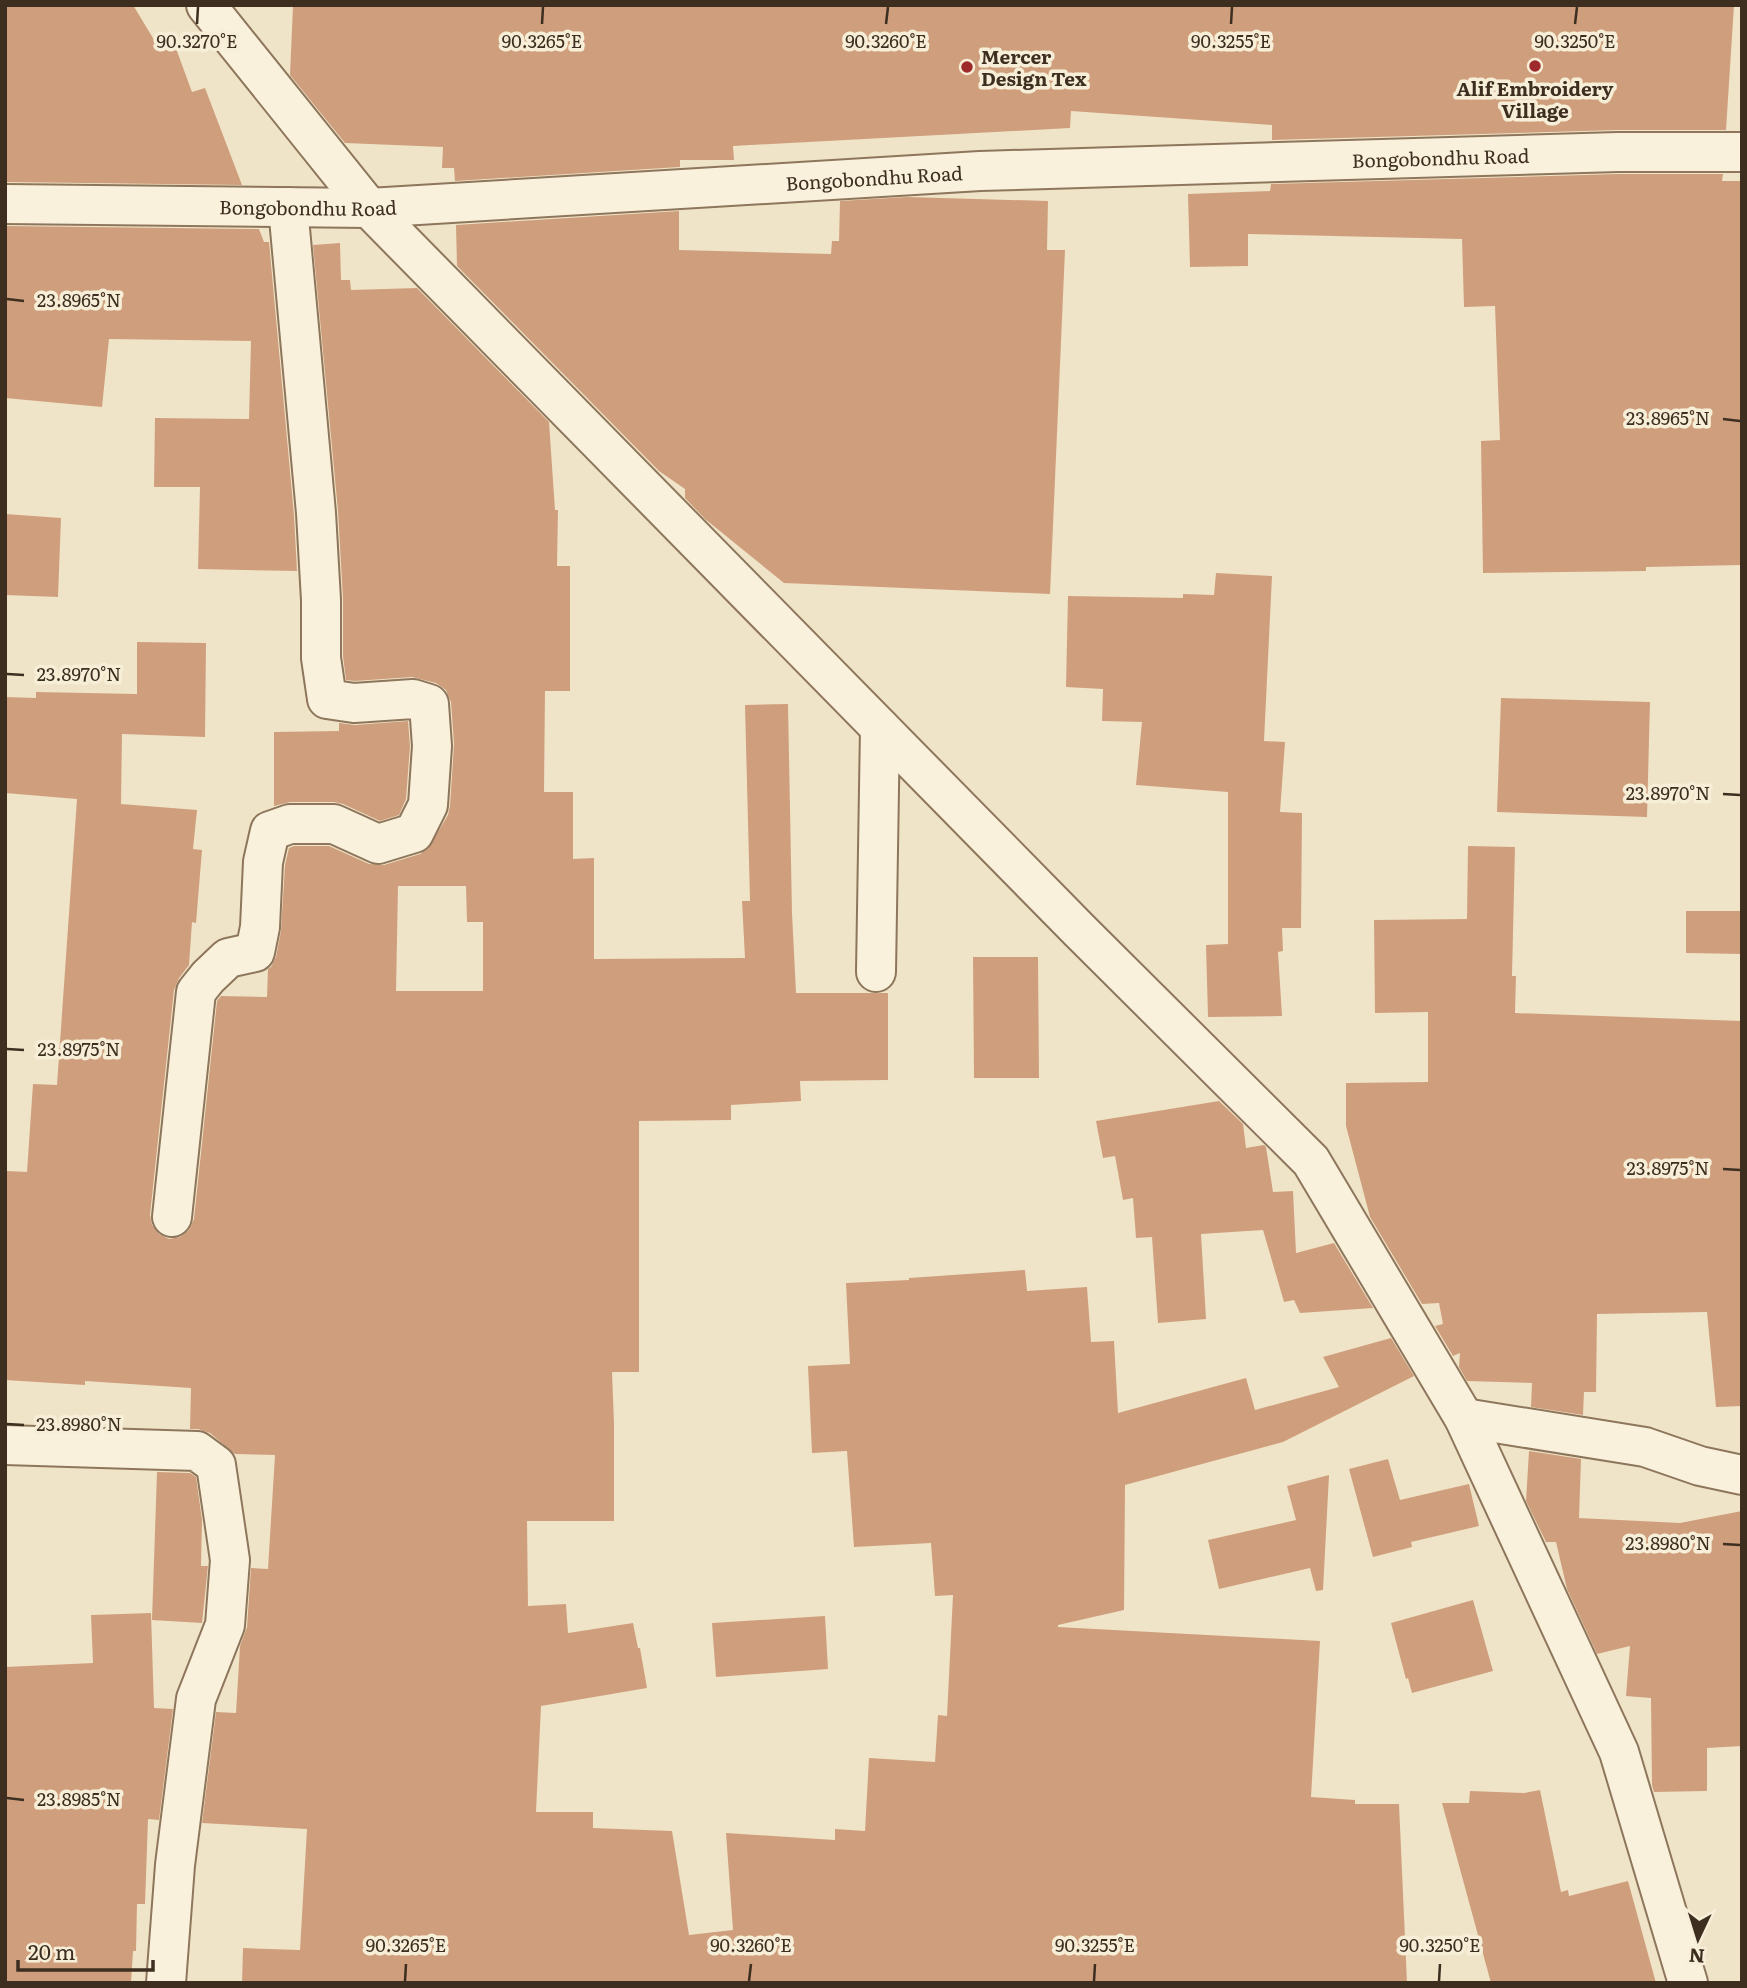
<svg xmlns="http://www.w3.org/2000/svg" width="1747" height="1988" viewBox="0 0 1747 1988" font-family="Literata,serif">
	<rect width="100%" height="100%" fill="#f0e4c8"/>
	<g fill="#cf9f7d" fill-rule="evenodd">
		<polygon points="5,5 133,5 159,48 174,43 192,92 205,88 242,185 5,182"/>
		<polygon points="293,5 1734,5 1726,130 1617,130 1272,140 1272,125 1071,111 1070,128 733,146 734,160 680,160 680,167 455,181 454,168 442,168 443,147 345,143 290,75"/>
		<polygon points="1618,174 1723,174 1722,181 1742,181 1742,565 1646,567 1646,571 1483,573 1481,441 1500,440 1495,306 1464,307 1462,239 1248,234 1248,266 1190,267 1188,194 1270,191 1271,184"/>
		<polygon points="907,197 1048,201 1047,250 1065,250 1050,594 784,583 705,519 685,498 685,489 659,471 457,266 456,225 679,211 679,250 831,254 832,241 839,241 840,201"/>
		<polygon points="5,226 259,229 264,242 269,242 294,515 297,571 198,569 200,487 154,487 155,418 249,419 251,341 109,339 102,407 5,398"/>
		<path d="M340,243l1,37h9l1,10 66,-2 132,134 6,88h3l-1,56h13v125h-25l-1,101h29v67l21,-1v101l151,-1 -3,-57h8l-5,-196 43,-1 4,209 4,80h92v87l-88,1 1,20 -70,4v15l-92,1v251h-27l2,51v98h-87l1,85 38,-2 2,29 65,-10 5,25h2l7,40 -106,18 -5,106h57v16l79,3 17,104 44,-5 -7,-97 109,7v-11l30,2 4,-73 66,4 3,-47 9,1 6,-121 -18,1 -4,-53 -77,4 -7,-96 -35,2 -4,-87 42,-2 -4,-81 63,-3v-2l116,-8 2,21 60,-4 4,55 23,-1 4,72 128,-35 9,32 84,-23 -16,-30 68,-19 23,38 -131,66 -158,43 -1,125 -66,15v2l262,14 -9,156 44,3v4h44l8,179h-1165l1,-35 57,2 7,-121 -105,-6 14,-111 20,1 4,-67 7,-19 4,-59 17,1 7,-114 -40,-1 -25,-21 -12,-4h-8l1,-41 -106,-7v4l-80,-5 2,-209 20,1 6,-88 24,1 20,-286 -72,-6v-96l31,1v-6l101,2v-52l69,1 -1,94 -83,-3 -1,70 76,6 -4,39 9,1 -6,73 -4,-1 -3,43 -10,13 -5,12 -24,225 2,10 7,9 10,5 11,-2 9,-7 5,-11 23,-218 4,-5 46,1 1,-28 3,-2 5,-10 5,-26 4,-66 4,-17 5,-2h35l40,18 15,1 36,-11 8,-5 20,-34 2,-9 4,-62 -3,-42 -5,-12 -10,-7 -24,-6 -57,4 -9,-1 -3,-24v-57l-5,-88 -25,-266zM398,886h68l1,36h16v69h-87z"/>
		<polygon points="5,514 61,518 58,597 5,595"/>
		<polygon points="1216,573 1272,576 1264,741 1285,742 1280,812 1302,813 1301,928 1282,928 1283,951 1278,952 1282,1016 1208,1017 1206,945 1228,944 1228,792 1136,785 1142,722 1102,721 1103,689 1066,687 1068,596 1183,598 1183,594 1214,595"/>
		<polygon points="1501,698 1650,702 1647,817 1497,812"/>
		<polygon points="408,721 410,746 406,799 399,815 380,821 343,804 334,802 290,802 274,806 274,732 339,731 339,723 355,725"/>
		<polygon points="1468,846 1515,847 1512,976 1516,976 1515,1013 1742,1021 1742,1406 1716,1407 1707,1312 1597,1314 1596,1392 1584,1392 1583,1415 1531,1407 1532,1383 1467,1381 1459,1367 1460,1353 1453,1356 1435,1326 1443,1324 1439,1303 1422,1304 1370,1217 1346,1126 1346,1083 1428,1082 1428,1012 1375,1013 1374,920 1467,919"/>
		<polygon points="1686,911 1742,911 1742,954 1686,953"/>
		<polygon points="973,957 1038,957 1039,1078 974,1078"/>
		<polygon points="1219,1101 1243,1124 1246,1148 1264,1145 1266,1147 1273,1192 1293,1191 1296,1253 1334,1243 1373,1308 1300,1313 1294,1300 1284,1302 1263,1230 1201,1234 1206,1319 1158,1323 1152,1237 1136,1238 1133,1198 1123,1200 1115,1156 1103,1158 1096,1121"/>
		<polygon points="1529,1451 1581,1459 1579,1518 1680,1523 1742,1511 1742,1746 1707,1748 1707,1791 1654,1792 1652,1785 1651,1698 1626,1696 1630,1646 1597,1654 1567,1589 1556,1542 1546,1542 1526,1501"/>
		<polygon points="1388,1459 1400,1500 1469,1484 1479,1526 1411,1542 1412,1547 1373,1557 1349,1469"/>
		<polygon points="157,1472 190,1473 196,1477 202,1520 201,1566 208,1566 202,1623 152,1620"/>
		<polygon points="1329,1475 1323,1590 1316,1591 1310,1568 1219,1589 1208,1540 1296,1520 1287,1486"/>
		<polygon points="1473,1600 1493,1671 1412,1693 1408,1678 1406,1679 1391,1623"/>
		<polygon points="151,1613 154,1708 173,1709 159,1820 148,1819 145,1904 137,1904 136,1951 133,1951 131,1983 5,1983 5,1667 93,1663 91,1615"/>
		<polygon points="825,1616 828,1669 716,1677 712,1623"/>
		<polygon points="1540,1790 1561,1892 1568,1890 1569,1896 1628,1881 1656,1983 1491,1983 1442,1803 1469,1803 1470,1791 1524,1793"/>
	</g>
	<g fill="none" stroke-linecap="round" stroke-linejoin="round">
		<g stroke="#8d765c" stroke-width="42">
			<g id="minor">
				<polyline points="206,5 369,208 1079,930 1311,1161 1464,1418 1619,1752 1688,1983"/>
				<path id="s1" d="M5,204l364,4 611,-37 638,-19h124"/>
				<polyline points="876,972 880,728"/>
				<polyline points="172,1217 196,992 208,977 228,958 255,952 260,927 263,862 270,831 290,824 334,824 378,844 414,833 428,805 432,746 429,704 413,699 354,703 327,699 321,658 321,600 316,513 288,207"/>
				<polyline points="1464,1418 1645,1447 1700,1466 1742,1475"/>
				<polyline points="5,1445 197,1451 216,1465 230,1560 225,1625 196,1699 175,1865 166,1983"/>
			</g>
		</g>
		<use href="#minor" stroke="#faf1dc" stroke-width="38"/>
	</g>
	<path fill="none" stroke="#3d2e20" stroke-width="2.5" d="M197,24l1,-17M542,24l1,-17M886,24l2,-17M1231,24l1,-17M1575,24l2,-17M7,299l17,2M1723,419l17,2M7,674l17,1M1723,794l17,1M7,1049l17,1M1723,1169l17,1M7,1424l17,1M1723,1544l17,1M7,1798l17,2M405,1981l1,-17M749,1981l2,-17M1094,1981l1,-17M1439,1981l1,-17"/>
	<g fill="#9e2a2b" stroke="#f7eed8" stroke-width="2.5">
		<circle cx="1535" cy="66" r="7"/>
		<circle cx="967" cy="67" r="7"/>
	</g>
	<g text-anchor="middle" dominant-baseline="central" stroke-width="7" stroke-linejoin="round" paint-order="stroke">
		<g font-size="19" font-weight="bold" fill="#3d2e20" stroke="#f7eed8" text-anchor="start">
			<text x="981" y="56">Mercer<tspan x="981" dy="22">Design Tex</tspan></text>
			<text x="1535" y="88" text-anchor="middle">Alif Embroidery<tspan x="1535" dy="22">Village</tspan></text>
		</g>
		<g font-size="19" fill="#3d2e20" stroke="#f7eed8">
			<text stroke="none"><textPath href="#s1" startOffset="1437">Bongobondhu Road</textPath></text>
			<text stroke="none"><textPath href="#s1" startOffset="870">Bongobondhu Road</textPath></text>
			<text stroke="none"><textPath href="#s1" startOffset="303">Bongobondhu Road</textPath></text>
		</g>
	</g>
	<g font-size="18" text-anchor="middle" fill="#3d2e20" stroke="#f7eed8" stroke-width="7" stroke-linejoin="round" paint-order="stroke">
		<text x="197" y="48">90.3270°E</text>
		<text x="542" y="48">90.3265°E</text>
		<text x="886" y="48">90.3260°E</text>
		<text x="1231" y="48">90.3255°E</text>
		<text x="1575" y="48">90.3250°E</text>
		<text x="79" y="307">23.8965°N</text>
		<text x="1668" y="425">23.8965°N</text>
		<text x="79" y="681">23.8970°N</text>
		<text x="1668" y="800">23.8970°N</text>
		<text x="79" y="1056">23.8975°N</text>
		<text x="1668" y="1175">23.8975°N</text>
		<text x="79" y="1431">23.8980°N</text>
		<text x="1668" y="1550">23.8980°N</text>
		<text x="79" y="1806">23.8985°N</text>
		<text x="406" y="1952">90.3265°E</text>
		<text x="751" y="1952">90.3260°E</text>
		<text x="1095" y="1952">90.3255°E</text>
		<text x="1440" y="1952">90.3250°E</text>
	</g>
	<rect width="1747" height="1988" fill="none" stroke="#3d2e20" stroke-width="14"/>
	<g transform="translate(1698 1939) rotate(184)" stroke="#f7eed8" stroke-width="5" paint-order="stroke">
	<path d="M0-5L12 26L0 18L-12 26Z" fill="#3d2e20"/>
	<text y="-10" font-size="19" font-weight="bold" text-anchor="middle" fill="#3d2e20">N</text>
	</g>
	<path d="M18 1960v10h135v-10" fill="none" stroke="#3d2e20" stroke-width="3.5"/>
	<text x="28" y="1960" font-size="21" fill="#3d2e20" stroke="#f7eed8" stroke-width="5" paint-order="stroke">20 m</text>
</svg>
